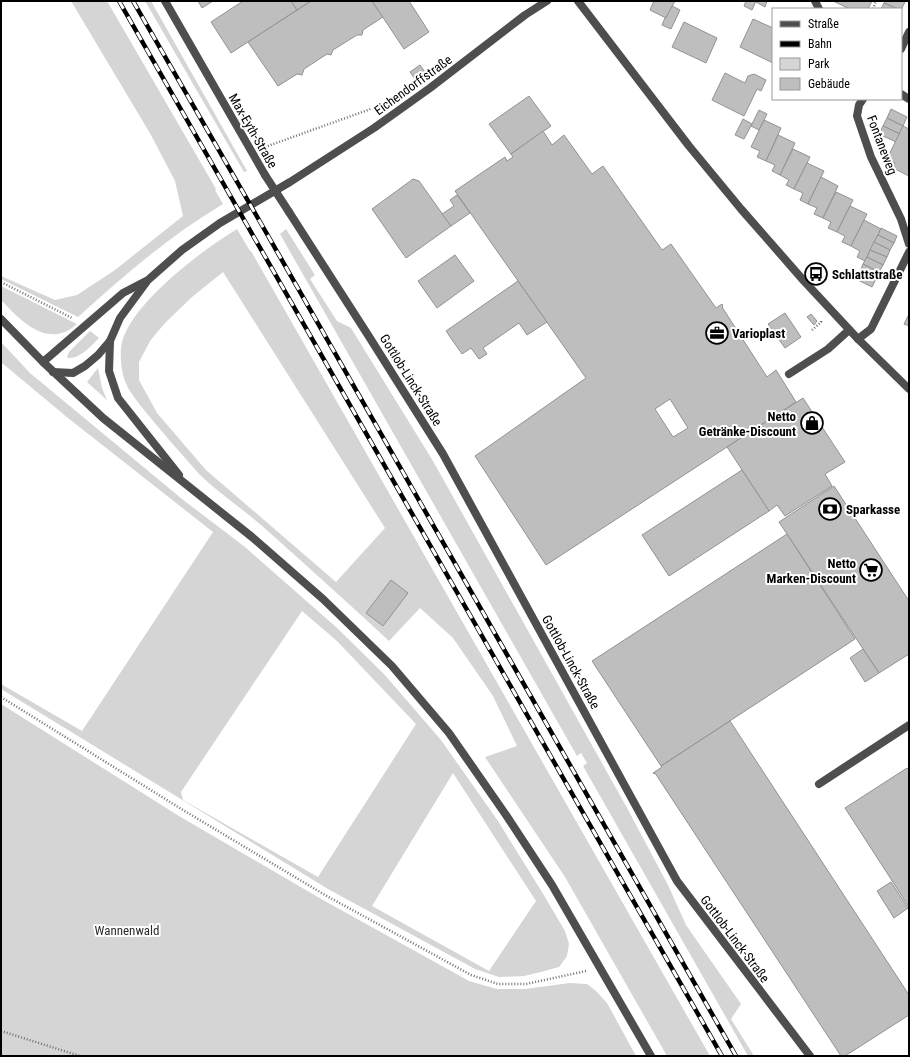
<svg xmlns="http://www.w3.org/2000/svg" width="910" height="1057" viewBox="0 0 910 1057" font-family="'Roboto Condensed',sans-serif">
	<rect width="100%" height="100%" fill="#fff"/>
	<g fill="#d5d5d5" fill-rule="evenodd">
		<path d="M71,1h36l109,188 -1,1 8,14c-52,31 -100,72 -145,113l-77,-38v-3l54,24 22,-5 38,-25 68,-54 -8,-35 -24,-46z"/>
		<polygon points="145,1 151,1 247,171 244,172"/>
		<path d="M237,229l13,22h1l459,805h-43l-102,-179 -80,-120 32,-11 -24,-50 -40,-58 -33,-30 -31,33c-42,-39 -85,-78 -128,-116 -20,-17 -42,-32 -61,-50 -10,-11 -20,-23 -30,-34 -13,-16 -28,-32 -40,-50 -8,-12 -10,-29 -9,-43 4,-41 83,-99 116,-119zM223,272l162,256 -49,54 -130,-112 -49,-57 -18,-33v-18l11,-21 15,-18 27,-26z"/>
		<polygon points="286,229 315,275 310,279 337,321 351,328 433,461 626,806 668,885 686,925 741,1004 731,1019 754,1056 748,1056 583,766 587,763 581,753 577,756 280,234"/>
		<path d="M1,286l76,38c-29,26 -56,-3 -76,-24z"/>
		<path d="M90,331l9,7c-8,8 -19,21 -31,20l-1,-1 2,-5z"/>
		<path d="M1,342l29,31 152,126 63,48 91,80 48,47 57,66 57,81 44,71 23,39 4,13 -2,12 -8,11 -18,5 -17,4 -25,1 -24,-8 -147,-80 -327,-200v-5l81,47 131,-199 -145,-114 -66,-55 -1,-2zM302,611l35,30 79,83 -98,153 -135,-77 -2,-8zM453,773l83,128 -47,70 -117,-65z"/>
		<polygon points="98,368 102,388 107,400 87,382"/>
		<polygon points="1,704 179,816 323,900 469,981 497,989 525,989 570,983 587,984 596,991 607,1003 636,1056 1,1056"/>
	</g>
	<g fill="#bebebe" stroke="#929292" fill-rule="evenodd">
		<polygon points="198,1 213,1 202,8"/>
		<polygon points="243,1 291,1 297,10 231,53 211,22"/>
		<polygon points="291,1 311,1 297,10"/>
		<polygon points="311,1 372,1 383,17 363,30 362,35 357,35 333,50 331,55 327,54 304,69 302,75 297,74 278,86 248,42"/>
		<polygon points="372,1 409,1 429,32 404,49"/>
		<polygon points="654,1 675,1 666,18 650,10"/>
		<polygon points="746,1 756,1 752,10 744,6"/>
		<polygon points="756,1 767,1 765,7 756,2"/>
		<polygon points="833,1 872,1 868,9 850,9"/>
		<polygon points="885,1 902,1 905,2 901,10 884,3"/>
		<polygon points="884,3 898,9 881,9"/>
		<polygon points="672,6 680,10 671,29 662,25 665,18 666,18"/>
		<polygon points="753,19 773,28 773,63 740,47"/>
		<polygon points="684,22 717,38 706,63 672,47"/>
		<polygon points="420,65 425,72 415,79 410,72"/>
		<polygon points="725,73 745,83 748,76 754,74 766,80 761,91 757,89 744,116 712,100"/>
		<polygon points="529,96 551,126 511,154 489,124"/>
		<polygon points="891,109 907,117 903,126 887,118"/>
		<polygon points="759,110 767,114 759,130 751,126"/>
		<polygon points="887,118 903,126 900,134 883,126"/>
		<polygon points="743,119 752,124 744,139 735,135"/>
		<polygon points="764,120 781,128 766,161 757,157 760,151 751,147"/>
		<polygon points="883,126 900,134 896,142 879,134"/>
		<polygon points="903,126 909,129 909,176 893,168 895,163 887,159"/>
		<path d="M543,131l9,14 12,-10 28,39 11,-8 59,84 9,-6 45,64 6,-4 1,2 -1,1 45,70 9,-7 20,32 -250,163 -71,-109 111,-78 -131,-187 50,-34 2,4 6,-4 -2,-3zM670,399l18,29 -15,9 -18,-28z"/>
		<polygon points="778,135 795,143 780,175 772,171 775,165 766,161"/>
		<polygon points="793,149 810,157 794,189 786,185 789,180 780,175"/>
		<polygon points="807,163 824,171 808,204 800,200 803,193 794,189"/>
		<polygon points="821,177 838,186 823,218 814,214 817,208 808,204"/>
		<polygon points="413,179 419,181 451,226 406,258 372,209"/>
		<polygon points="836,192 853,200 837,232 828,228 831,222 823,218"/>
		<polygon points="457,195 470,213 451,226 442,214 454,206 450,200"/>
		<polygon points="850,206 867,214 851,246 842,242 845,236 837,232"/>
		<polygon points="864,220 881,229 865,261 857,257 860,251 851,246"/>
		<polygon points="881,228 897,236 894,243 878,235"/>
		<polygon points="878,235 894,243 890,250 874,242"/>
		<polygon points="874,242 890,250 887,257 870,250"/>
		<polygon points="870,250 887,257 883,265 867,257"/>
		<polygon points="455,255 474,281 437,308 418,281"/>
		<polygon points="867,257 883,265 879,272 863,264"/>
		<polygon points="863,264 879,272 876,279 860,272"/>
		<polygon points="860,272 876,279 872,287 856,279"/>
		<polygon points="518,281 547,322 527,335 519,323 483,348 487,354 479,359 471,348 462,354 446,331"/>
		<polygon points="785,313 801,337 785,348 768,324"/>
		<polygon points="811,314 817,321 814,325 807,317"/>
		<polygon points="908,316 909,316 909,326 904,324"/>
		<polygon points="803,398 845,462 825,474 832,486 785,516 777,505 769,511 727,447"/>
		<polygon points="742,470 769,511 669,576 642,535"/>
		<polygon points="834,486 909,601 909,654 879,673 779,522"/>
		<polygon points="787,534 855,639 661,766 592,661"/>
		<polygon points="391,580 408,593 383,626 366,613"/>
		<polygon points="863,649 879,673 865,682 850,658"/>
		<polygon points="730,721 909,995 909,1015 845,1056 841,1056 655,773 654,774 653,773 662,767 661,766"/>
		<polygon points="907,768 909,770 909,907 845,808"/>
		<polygon points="891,882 908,908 894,918 877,891"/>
	</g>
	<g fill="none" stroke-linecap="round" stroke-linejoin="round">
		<g stroke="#707070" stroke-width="2.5" stroke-dasharray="1 2" stroke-linecap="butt">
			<polyline points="873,9 876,1"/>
			<polyline points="265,147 379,106"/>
			<polyline points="1,282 72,318"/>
			<polyline points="812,330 821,322 821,321"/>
			<polyline points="1,697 183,810 325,895 471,975 498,984 526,984 586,971"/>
			<polyline points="1,1031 80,1056"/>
		</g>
		<g stroke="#4e4e4e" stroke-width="8">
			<polyline points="901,49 909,32"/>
			<polyline points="789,374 828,349 849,330"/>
			<polyline points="819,784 909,725"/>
		</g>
		<g stroke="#4e4e4e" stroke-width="8">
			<polyline points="578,1 689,146 741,209 804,281 858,339 909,389"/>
			<polyline points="815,1 819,9"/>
			<polyline points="901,94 909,99"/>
			<polyline points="863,99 859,105 857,116 871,157 901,219 909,244"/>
			<polyline points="1,319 43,362 103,418 252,537 323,599 392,666 449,733 506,815 552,885 651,1056"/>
			<polyline points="858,339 871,329 909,252"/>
			<polyline points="110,341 109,371 118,398 179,475"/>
			<polyline points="43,362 123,293 146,281"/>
			<polyline points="53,372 73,373 85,366 98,355 110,341 120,318 148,280 182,250 220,223 290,182 374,128 430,88 525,15 547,1"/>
		</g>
		<g stroke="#4e4e4e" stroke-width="8">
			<polyline points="165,1 265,175"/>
			<polyline points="289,212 368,335 443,454 677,881 810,1056"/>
		</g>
		<g stroke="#000" stroke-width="4.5">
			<g id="rail">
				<polyline points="119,1 722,1056"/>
				<polyline points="133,1 263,227 736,1056"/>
			</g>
		</g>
		<use href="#rail" stroke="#fff" stroke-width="3" stroke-dasharray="9" stroke-linecap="butt"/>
		<polyline stroke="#4e4e4e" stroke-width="8" points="265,175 289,212"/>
	</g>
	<defs>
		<g id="bus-ring" transform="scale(1.15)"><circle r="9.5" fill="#fff" stroke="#000" stroke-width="1.5"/><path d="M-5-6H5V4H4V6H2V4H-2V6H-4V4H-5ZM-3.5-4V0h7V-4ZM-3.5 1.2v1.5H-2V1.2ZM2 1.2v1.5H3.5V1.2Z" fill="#000"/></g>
		<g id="office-ring" transform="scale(1.15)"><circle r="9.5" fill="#fff" stroke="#000" stroke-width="1.5"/><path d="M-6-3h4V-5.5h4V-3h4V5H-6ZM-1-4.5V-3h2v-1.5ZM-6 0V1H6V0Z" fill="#000"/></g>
		<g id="shop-ring" transform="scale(1.15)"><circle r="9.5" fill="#fff" stroke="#000" stroke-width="1.5"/><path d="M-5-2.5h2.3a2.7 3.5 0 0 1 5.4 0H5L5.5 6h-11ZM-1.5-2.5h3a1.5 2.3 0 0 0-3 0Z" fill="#000"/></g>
		<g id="bank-ring" transform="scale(1.15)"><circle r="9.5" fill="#fff" stroke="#000" stroke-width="1.5"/><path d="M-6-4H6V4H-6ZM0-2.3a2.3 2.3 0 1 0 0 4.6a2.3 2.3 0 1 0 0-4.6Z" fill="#000"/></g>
		<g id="supermarket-ring" transform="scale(1.15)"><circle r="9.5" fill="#fff" stroke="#000" stroke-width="1.5"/><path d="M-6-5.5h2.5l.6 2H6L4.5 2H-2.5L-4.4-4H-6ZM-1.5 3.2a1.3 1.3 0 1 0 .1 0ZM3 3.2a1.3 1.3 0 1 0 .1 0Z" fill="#000"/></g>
	</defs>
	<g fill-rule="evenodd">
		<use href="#bus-ring" x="816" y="274"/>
		<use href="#office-ring" x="717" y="333"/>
		<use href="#shop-ring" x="812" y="423"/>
		<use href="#bank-ring" x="830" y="509"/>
		<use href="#supermarket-ring" x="871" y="570"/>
	</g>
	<g text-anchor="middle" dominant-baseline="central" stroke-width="4" stroke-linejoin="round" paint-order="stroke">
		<g font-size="13" fill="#000" stroke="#fff">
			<text transform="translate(413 85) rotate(-36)">Eichendorffstraße</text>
			<text transform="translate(253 131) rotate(60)">Max-Eyth-Straße</text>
			<text transform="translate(882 145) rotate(69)">Fontaneweg</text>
			<text transform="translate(411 380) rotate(58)">Gottlob-Linck-Straße</text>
			<text transform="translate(571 662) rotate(61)">Gottlob-Linck-Straße</text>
			<text transform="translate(735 939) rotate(53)">Gottlob-Linck-Straße</text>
		</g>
		<g font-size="13" font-weight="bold" fill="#000" stroke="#fff" text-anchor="start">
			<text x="832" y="274">Schlattstraße</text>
			<text x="732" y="333">Varioplast</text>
			<text x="796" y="416" text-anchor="end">Netto<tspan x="796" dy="15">Getränke-Discount</tspan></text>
			<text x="846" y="509">Sparkasse</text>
			<text x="856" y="563" text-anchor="end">Netto<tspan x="856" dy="15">Marken-Discount</tspan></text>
		</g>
		<g font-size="13" fill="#2c2c2c" stroke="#fff">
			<text x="127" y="930">Wannenwald</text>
		</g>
	</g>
	<rect width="910" height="1057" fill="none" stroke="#000000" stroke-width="4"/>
	<rect x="772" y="8" width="130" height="92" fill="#ffffff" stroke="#999999"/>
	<rect x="780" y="21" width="20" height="6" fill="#4e4e4e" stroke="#999999"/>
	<text x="808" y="28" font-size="12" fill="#000000">Straße</text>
	<rect x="780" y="41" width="20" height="6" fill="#000000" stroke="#999999"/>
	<text x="808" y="48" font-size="12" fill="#000000">Bahn</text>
	<rect x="780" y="58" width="20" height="12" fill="#d5d5d5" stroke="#999999"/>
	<text x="808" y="68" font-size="12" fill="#000000">Park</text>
	<rect x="780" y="78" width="20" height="12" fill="#bebebe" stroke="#999999"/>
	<text x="808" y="88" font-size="12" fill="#000000">Gebäude</text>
</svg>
